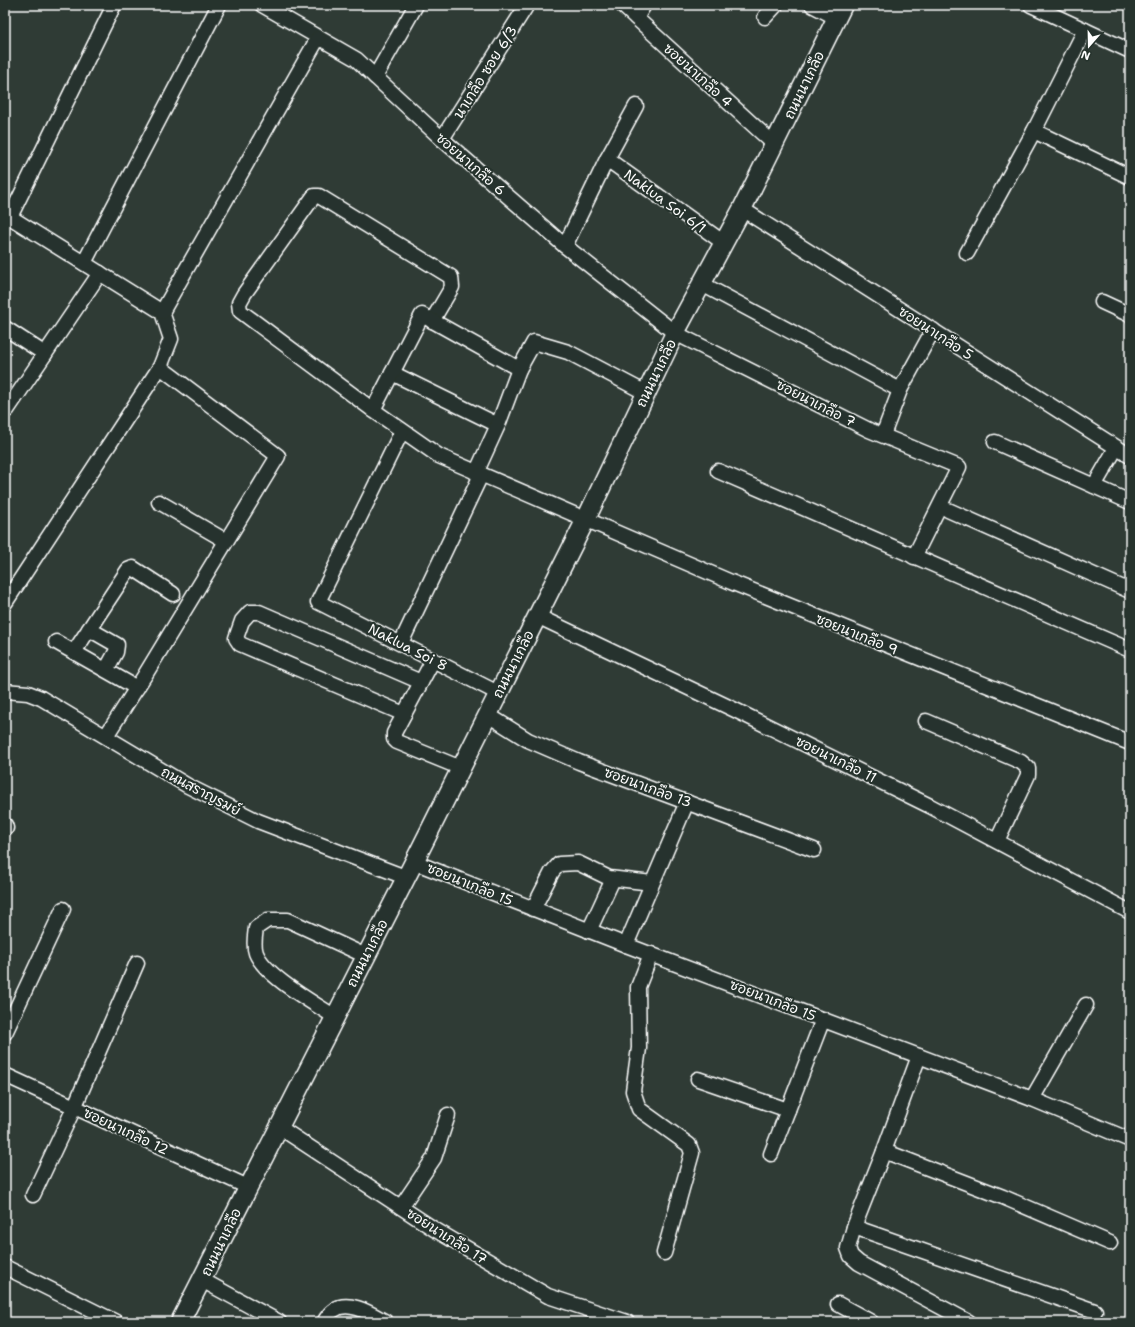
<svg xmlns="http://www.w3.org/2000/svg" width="1135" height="1327" viewBox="0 0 1135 1327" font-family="'Shantell Sans','Playpen Sans Thai',sans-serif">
	<rect width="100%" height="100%" fill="#2f3b35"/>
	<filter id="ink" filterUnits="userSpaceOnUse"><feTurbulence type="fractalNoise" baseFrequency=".025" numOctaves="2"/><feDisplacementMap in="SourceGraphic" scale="8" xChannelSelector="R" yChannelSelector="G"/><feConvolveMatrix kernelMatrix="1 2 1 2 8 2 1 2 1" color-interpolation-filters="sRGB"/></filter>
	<g filter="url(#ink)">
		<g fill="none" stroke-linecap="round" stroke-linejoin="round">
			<g stroke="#fff" stroke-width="17">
				<g id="minor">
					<polyline points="262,5 356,59 442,139 565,246 675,333 869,430 959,467 914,557"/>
					<polyline points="622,5 774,144"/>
					<polyline points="812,5 837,18"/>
					<polyline points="1031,5 1130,51"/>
					<polyline points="765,17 776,5"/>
					<polyline points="636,18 644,5"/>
					<polyline points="375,77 416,5"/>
					<polyline points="1034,131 1130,177"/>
					<polyline points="442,139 527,5"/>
					<polyline points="607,159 724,243"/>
					<polyline points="742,209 1130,456"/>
					<polyline points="5,214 162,312 171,339 160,367 5,603"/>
					<polyline points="10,217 114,5"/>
					<polyline points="565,246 607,159 636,106"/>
					<polyline points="967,253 1034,131 1085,30"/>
					<polyline points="84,263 219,5"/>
					<polyline points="702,284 900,390"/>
					<polyline points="1102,302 1130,315"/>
					<polyline points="162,312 318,38"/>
					<polyline points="432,321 452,287 451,277 319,196 314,196 244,294 239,303 240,311 373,410 439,456 731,582 1130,743"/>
					<polyline points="5,328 45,354"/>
					<polyline points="392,373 498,425"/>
					<polyline points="7,410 100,273"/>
					<polyline points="373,410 422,315 519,369"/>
					<polyline points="402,431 318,602 498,693"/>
					<polyline points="883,435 900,390 933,330"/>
					<polyline points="995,442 1130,502"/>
					<polyline points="718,471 1130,650"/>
					<polyline points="476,473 498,425 519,369 534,342 568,352 646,393"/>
					<polyline points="1094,486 1116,448"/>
					<polyline points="159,502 226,541"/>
					<polyline points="948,510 1130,591"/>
					<polyline points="537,616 735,710 930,806 1130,912"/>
					<polyline points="89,629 117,645 116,652 106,670"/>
					<polyline points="56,642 137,688"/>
					<polyline points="401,643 481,475"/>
					<polyline points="74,652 128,570 133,568 173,594"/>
					<polyline points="433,660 394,733 394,739 397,742 461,768"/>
					<polyline points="5,691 28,693 41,698 188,786 258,821 405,877"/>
					<polyline points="404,714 240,644 236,638 242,621 250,612 259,612 421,682"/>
					<polyline points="488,715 528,740 579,762 814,850"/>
					<polyline points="926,721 1021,762 1028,768 1028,775 997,841"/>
					<polyline points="106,736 145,675 278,456 160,367"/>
					<polyline points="5,825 6,828"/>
					<polyline points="414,862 626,945 1032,1099 1130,1140"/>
					<polyline points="533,909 552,872 559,864 578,863 609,878 652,883"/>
					<polyline points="589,931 613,879"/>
					<polyline points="626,945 687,802"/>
					<polyline points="651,954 638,987 639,1048 633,1091 639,1109 689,1145 692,1153 664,1253"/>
					<path d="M335,1017c-21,-14 -70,-41 -79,-64 -3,-8 -1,-17 0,-25l12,-8h20l78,36"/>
					<polyline points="5,1033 63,909"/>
					<polyline points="919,1056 884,1151 854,1227 848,1248 851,1256 859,1263 969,1322"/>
					<polyline points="5,1075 248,1187"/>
					<polyline points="698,1079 788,1110"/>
					<polyline points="1032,1099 1086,1005"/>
					<polyline points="279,1127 434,1229 548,1296 627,1322"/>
					<polyline points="884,1151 1003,1197 1110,1243"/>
					<polyline points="771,1154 823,1019"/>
					<polyline points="33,1195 74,1108 137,963"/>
					<polyline points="401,1207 434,1158 448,1115"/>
					<polyline points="854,1227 1095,1311"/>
					<polyline points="5,1267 116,1322"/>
					<polyline points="202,1280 279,1322"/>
					<polyline points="838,1304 871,1322"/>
					<path d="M324,1322c3,-4 6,-10 10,-12 15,-11 39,5 52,12"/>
				</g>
			</g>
			<g stroke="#fff" stroke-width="21">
				<polyline id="major" points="180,1322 414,862 586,519 675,333 742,209 843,5"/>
			</g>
			<use href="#minor" stroke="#26332d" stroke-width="14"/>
			<use href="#major" stroke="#26332d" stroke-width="18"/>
		</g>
	</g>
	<g text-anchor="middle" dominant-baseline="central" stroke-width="4" stroke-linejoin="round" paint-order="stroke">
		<g font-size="14" fill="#fff" stroke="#26332d">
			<text transform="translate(485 72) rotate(-58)">นาเกลือ ซอย 6/3</text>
			<text transform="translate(698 75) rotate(42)">ซอยนาเกลือ 4</text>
			<text transform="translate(804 85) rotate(-64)">ถนนนาเกลือ</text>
			<text transform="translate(471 164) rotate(41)">ซอยนาเกลือ 6</text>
			<text transform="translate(665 201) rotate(36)">Naklua Soi 6/1</text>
			<text transform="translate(936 333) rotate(33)">ซอยนาเกลือ 5</text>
			<text transform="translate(656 373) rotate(-64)">ถนนนาเกลือ</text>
			<text transform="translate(816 403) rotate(27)">ซอยนาเกลือ 7</text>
			<text transform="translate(857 634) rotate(22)">ซอยนาเกลือ 9</text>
			<text transform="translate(408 647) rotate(27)">Naklua Soi 8</text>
			<text transform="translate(513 664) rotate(-63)">ถนนนาเกลือ</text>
			<text transform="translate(836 759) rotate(26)">ซอยนาเกลือ 11</text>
			<text transform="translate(648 787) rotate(20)">ซอยนาเกลือ 13</text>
			<text transform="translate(201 791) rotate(28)">ถนนสราญรมย์</text>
			<text transform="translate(470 884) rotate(22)">ซอยนาเกลือ 15</text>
			<text transform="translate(367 953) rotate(-63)">ถนนนาเกลือ</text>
			<text transform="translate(773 1000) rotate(21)">ซอยนาเกลือ 15</text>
			<text transform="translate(126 1131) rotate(25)">ซอยนาเกลือ 12</text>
			<text transform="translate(447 1236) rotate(32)">ซอยนาเกลือ 17</text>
			<text transform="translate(221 1242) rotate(-64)">ถนนนาเกลือ</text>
		</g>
	</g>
	<rect width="1135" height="1327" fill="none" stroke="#26332d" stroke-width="20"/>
	<rect x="10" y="10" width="1115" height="1307" fill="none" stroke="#fff" stroke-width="1.5" filter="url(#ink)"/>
	<g transform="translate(1089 46) rotate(200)" stroke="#26332d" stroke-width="3" paint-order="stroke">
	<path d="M0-3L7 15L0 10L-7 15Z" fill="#ffffff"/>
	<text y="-6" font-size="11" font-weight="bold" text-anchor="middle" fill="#ffffff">N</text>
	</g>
</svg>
